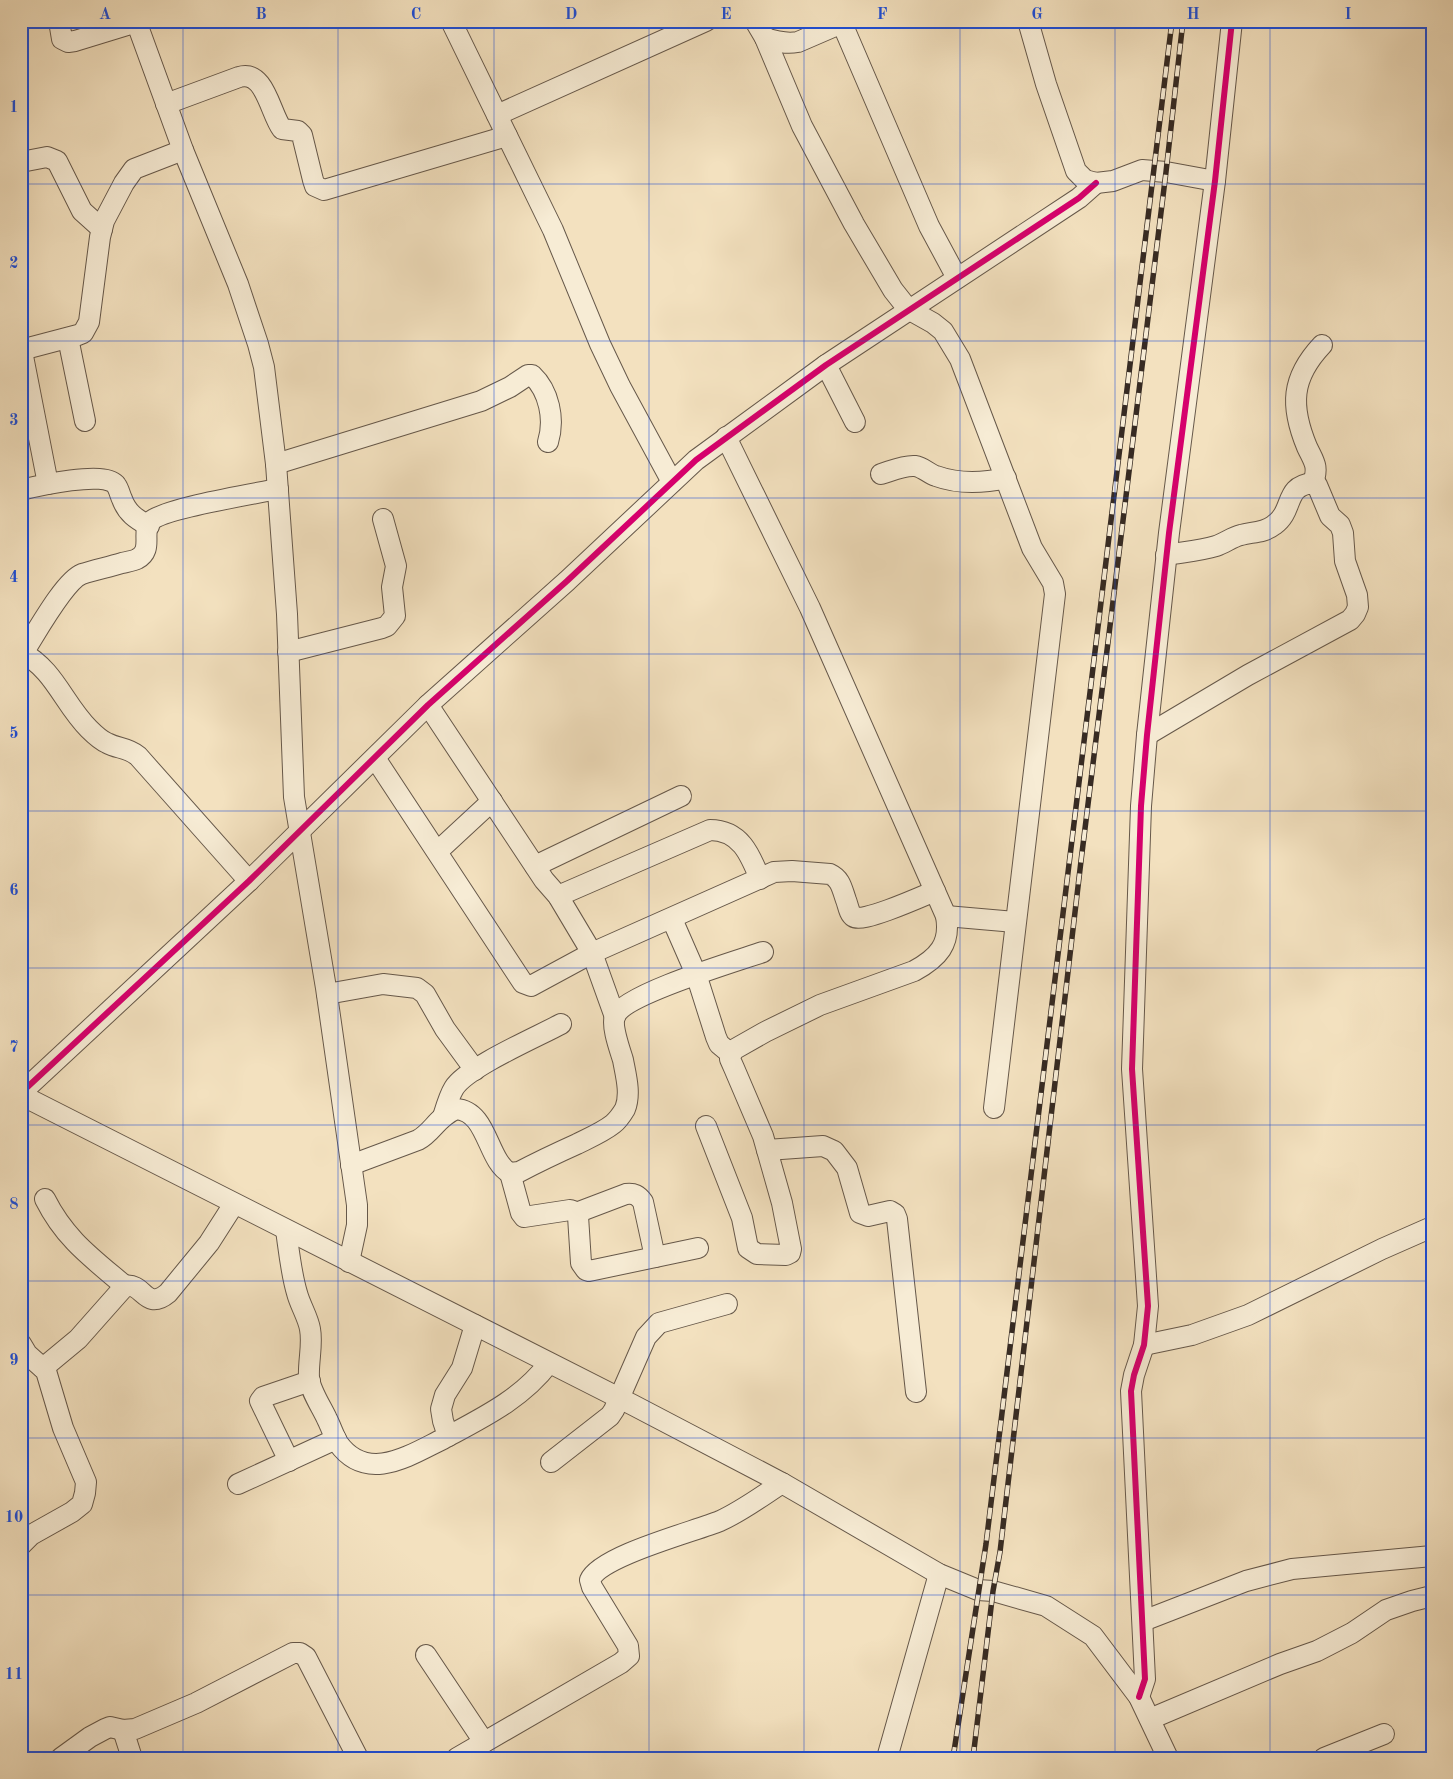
<svg xmlns="http://www.w3.org/2000/svg" width="1453" height="1779" viewBox="0 0 1453 1779" font-family="'Old Standard TT',serif">
	<rect width="100%" height="100%" fill="#f3e1bf"/>
	<filter id="stains"><feTurbulence type="fractalNoise" baseFrequency=".004" numOctaves="4"/><feColorMatrix values="0 0 0 0 .2 0 0 0 0 .09 0 0 0 0 .02 0 0 0 .5 -.17"/></filter>
	<radialGradient id="worn" r=".72"><stop offset=".6" stop-color="#630" stop-opacity="0"/><stop offset="1" stop-color="#630" stop-opacity=".3"/></radialGradient>
	<g fill="none" stroke-linecap="round" stroke-linejoin="round">
		<g stroke="#66584a" stroke-width="22">
			<g id="minor">
				<polyline points="59,21 62,39 68,42 75,41 137,22"/>
				<polyline points="136,21 183,150 238,284 258,344 264,367 276,464 287,614 294,797 326,988 357,1205 357,1225 349,1262"/>
				<polyline points="451,21 553,230 600,344 620,386 672,482"/>
				<polyline points="755,21 765,38 802,126 854,224 893,290 908,309 933,323 943,331 960,359 1032,548 1053,583 1055,594 994,1108"/>
				<polyline points="841,21 929,226 957,278"/>
				<polyline points="1028,21 1046,84 1076,171 1085,180 1096,183 1113,181 1142,170 1166,172 1215,181"/>
				<path d="M765,38c12,4 21,6 33,4l44,-19"/>
				<path d="M166,104l73,-27c26,-8 31,36 43,52l16,2 4,4 11,45 2,6 9,4 183,-54"/>
				<polyline points="497,115 706,21"/>
				<polyline points="21,162 47,157 57,161 82,211 102,229"/>
				<polyline points="68,338 85,421"/>
				<polyline points="21,346 48,484"/>
				<polyline points="21,350 78,335 83,333 89,322 100,237 104,221 124,183 134,169 183,150"/>
				<polyline points="826,365 855,422"/>
				<path d="M276,464l205,-63 29,-14 18,-12h4c17,16 23,44 16,67"/>
				<path d="M881,474c10,-3 23,-9 34,-8 8,1 14,8 21,10 22,8 48,7 70,2"/>
				<path d="M1313,483c6,-17 1,-21 -6,-36 -17,-41 -16,-69 15,-102"/>
				<path d="M21,490c16,-4 85,-20 95,-5 3,4 4,10 6,14 5,14 14,20 27,27"/>
				<path d="M21,652c34,18 42,51 68,77 5,5 11,11 18,14 11,6 20,4 31,13l111,125"/>
				<polyline points="288,652 382,628 387,626 395,616 392,587 396,566 383,519"/>
				<path d="M23,653c12,-18 41,-72 59,-79 12,-4 27,-7 40,-11 4,-1 11,-2 15,-4 17,-9 4,-26 13,-37 10,-13 108,-29 128,-33"/>
				<polyline points="428,705 544,880 558,896 592,953 615,1017"/>
				<path d="M1147,735l101,-60 102,-55 5,-6 3,-7 -1,-12 -12,-34 -2,-28 -3,-8 -10,-9 -13,-31 -4,-2c-30,3 -18,27 -39,42 -10,8 -22,7 -33,10 -9,2 -16,8 -25,11 -16,5 -33,6 -50,9"/>
				<path d="M375,758l148,225 8,3 61,-33 182,-81 18,-1 38,3c11,5 12,15 16,26 2,5 3,14 8,17 9,6 69,-21 81,-26"/>
				<polyline points="438,851 492,801"/>
				<polyline points="535,866 681,796"/>
				<path d="M558,896l152,-66c30,0 40,24 50,49"/>
				<polyline points="946,916 1015,922"/>
				<polyline points="665,921 671,922 675,926 696,974 716,1037 719,1044 731,1054"/>
				<polyline points="327,994 383,984 417,988 425,994 445,1029 475,1070"/>
				<polyline points="21,1093 249,881 428,705 567,581 696,460 826,365 1079,198 1096,183"/>
				<polyline points="21,1095 633,1405 782,1483 939,1574 978,1590 993,1591 1046,1606 1093,1636 1139,1697 1168,1758"/>
				<path d="M443,1117c3,-10 6,-21 11,-29 13,-21 83,-51 107,-64"/>
				<path d="M706,1126l36,92 6,30 9,6 29,1 4,-2 1,-4 -9,-46 -19,-67 -29,-68 -4,-9 1,-5 4,-5 30,-17 55,-27 94,-34c24,-13 37,-27 32,-55l-136,-308 -84,-171"/>
				<polyline points="767,1150 823,1146 834,1151 847,1168 860,1213 868,1216 890,1211 895,1214 897,1219 916,1392"/>
				<path d="M351,1165l67,-25c15,-8 19,-23 38,-31 32,2 31,52 54,64l9,-1c19,-10 38,-19 58,-28 12,-6 26,-12 36,-20 5,-4 9,-10 12,-15 6,-15 1,-33 -2,-49 -3,-10 -12,-34 -8,-44 10,-22 122,-55 148,-64"/>
				<polyline points="510,1173 521,1213 524,1217 570,1210 573,1211 578,1216 581,1263 586,1270 589,1271 698,1248"/>
				<path d="M45,1199c20,40 47,59 80,87"/>
				<path d="M576,1213l50,-19c8,-1 12,1 17,8l12,55"/>
				<path d="M286,1230c3,21 5,43 11,63 3,12 11,24 13,36 3,16 -2,32 -1,49 1,12 13,30 18,41 4,8 7,17 11,24 29,41 72,12 105,-4 39,-21 79,-40 106,-76"/>
				<polyline points="21,1344 27,1354 46,1371 63,1428 86,1482 85,1493 82,1504 72,1512 31,1535 21,1545"/>
				<polyline points="1144,1345 1192,1335 1248,1315 1382,1249 1432,1227"/>
				<path d="M43,1368l35,-29 47,-53c19,-4 20,26 43,7l41,-50 25,-39"/>
				<polyline points="448,1436 443,1421 441,1409 445,1395 462,1368 475,1325"/>
				<polyline points="289,1461 260,1401 263,1397 310,1381"/>
				<polyline points="551,1462 610,1416 614,1410 646,1337 659,1323 727,1304"/>
				<polyline points="238,1484 336,1439"/>
				<polyline points="1143,1621 1246,1581 1292,1569 1432,1556"/>
				<polyline points="426,1655 484,1742"/>
				<polyline points="1139,1697 1145,1679 1131,1391 1134,1375 1144,1345 1148,1306 1132,1069 1141,806 1147,735 1169,533 1215,181 1232,21"/>
				<polyline points="1150,1719 1280,1664 1317,1651 1352,1633 1386,1610 1412,1601 1432,1596"/>
				<polyline points="123,1730 132,1758"/>
				<polyline points="61,1758 90,1737 105,1729 110,1727 123,1730 135,1729 196,1703 293,1653 300,1653 306,1657 358,1758"/>
				<path d="M457,1758l164,-95 8,-7 -1,-10 -36,-59 -2,-7c10,-24 103,-48 130,-59 22,-10 42,-25 62,-38"/>
				<polyline points="887,1758 939,1574"/>
				<polyline points="1324,1758 1384,1734"/>
			</g>
		</g>
		<use href="#minor" stroke="#f7ecd5" stroke-width="20"/>
		<g stroke="#372b23" stroke-width="5.5">
			<g id="rail">
				<polyline points="953,1758 986,1544 1172,21"/>
				<polyline points="973,1758 993,1591 1000,1552 1081,861 1166,172 1183,21"/>
			</g>
		</g>
		<use href="#rail" stroke="#f7ecd5" stroke-width="4" stroke-dasharray="11" stroke-linecap="butt"/>
		<g stroke="#f7ecd5" stroke-width="9">
			<g id="cycleway">
				<polyline points="21,1093 249,881 428,705 567,581 696,460 826,365 1079,198 1096,183"/>
				<polyline points="1139,1697 1145,1679 1131,1391 1134,1375 1144,1345 1148,1306 1132,1069 1141,806 1147,735 1169,533 1215,181 1232,21"/>
			</g>
		</g>
		<use href="#cycleway" stroke="#d6006c" stroke-width="6"/>
	</g>
	<path fill="none" stroke="#1d4ed8" stroke-width="1" stroke-opacity="0.55" d="M183,21v1737M338,21v1737M494,21v1737M649,21v1737M804,21v1737M960,21v1737M1115,21v1737M1270,21v1737M21,184h1411M21,341h1411M21,498h1411M21,654h1411M21,811h1411M21,968h1411M21,1125h1411M21,1281h1411M21,1438h1411M21,1595h1411"/>
	<rect width="1453" height="1779" fill="none" stroke="#f3e1bf" stroke-width="55"/>
	<rect x="28" y="28" width="1398" height="1724" fill="none" stroke="#1d4ed8" stroke-width="2"/>
	<g font-size="16" text-anchor="middle" font-weight="bold" fill="#1d4ed8">
		<text x="105" y="19">A</text>
		<text x="261" y="19">B</text>
		<text x="416" y="19">C</text>
		<text x="571" y="19">D</text>
		<text x="726" y="19">E</text>
		<text x="882" y="19">F</text>
		<text x="1037" y="19">G</text>
		<text x="1193" y="19">H</text>
		<text x="1348" y="19">I</text>
		<text x="14" y="112">1</text>
		<text x="14" y="268">2</text>
		<text x="14" y="425">3</text>
		<text x="14" y="582">4</text>
		<text x="14" y="738">5</text>
		<text x="14" y="895">6</text>
		<text x="14" y="1052">7</text>
		<text x="14" y="1209">8</text>
		<text x="14" y="1365">9</text>
		<text x="14" y="1522">10</text>
		<text x="14" y="1679">11</text>
	</g>
	<rect width="100%" height="100%" filter="url(#stains)"/>
	<rect width="100%" height="100%" fill="url(#worn)"/>
</svg>
